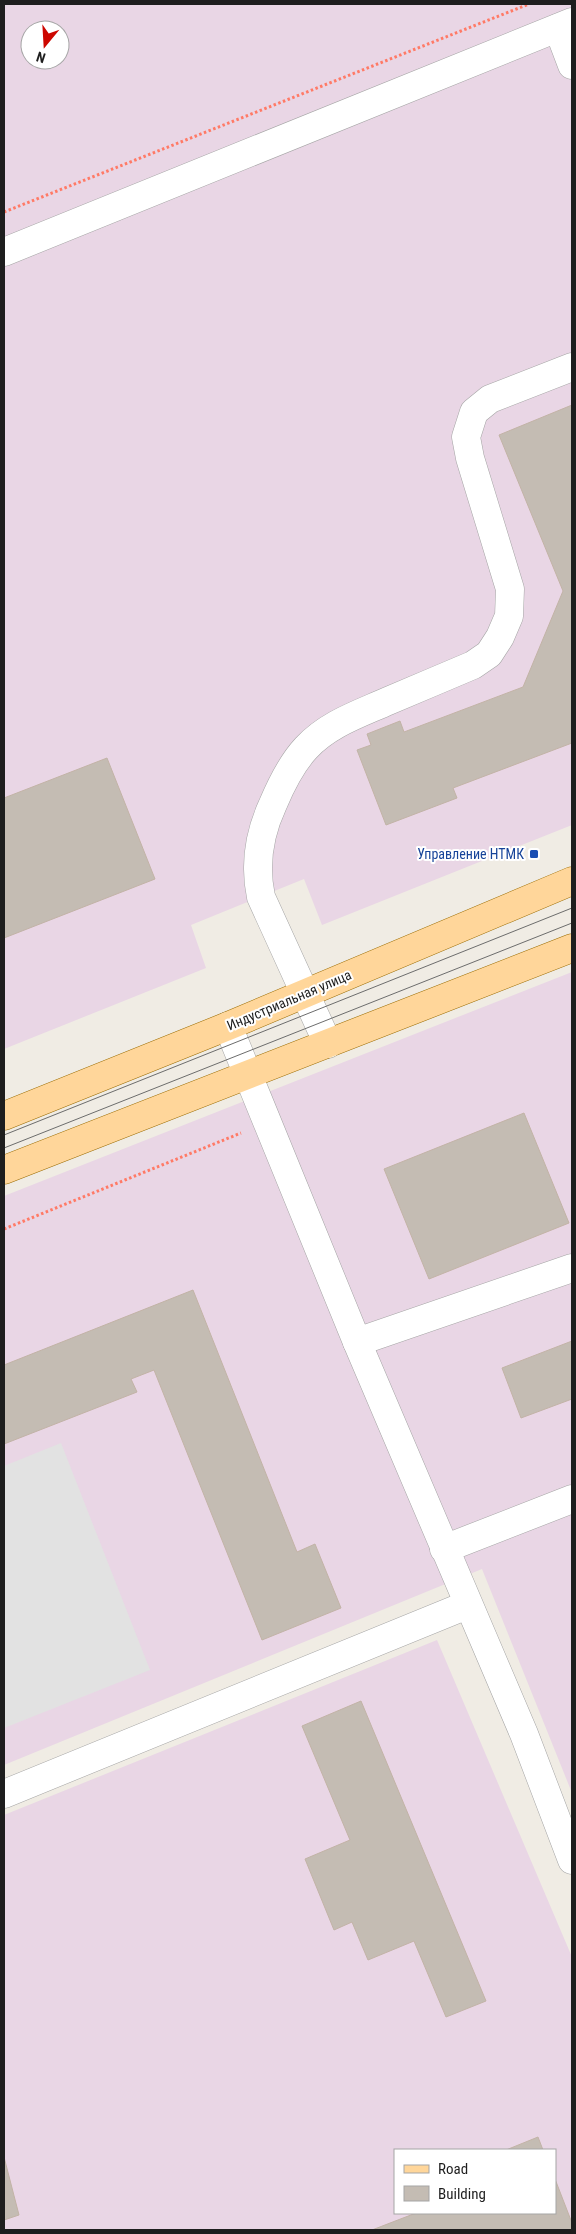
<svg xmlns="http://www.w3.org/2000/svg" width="576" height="2234" viewBox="0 0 576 2234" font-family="'Roboto Condensed',sans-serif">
	<rect width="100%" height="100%" fill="#f0ece4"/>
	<g fill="#e9d6e5" fill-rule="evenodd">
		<path d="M4,4h568v821l-250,100 -18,-46 -113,46 15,43 -202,81zM30,30h30v30h-30z"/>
		<polygon points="572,972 572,1793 482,1569 4,1765 4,1196"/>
		<path d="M437,1640l135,317v273h-568v-415zM395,2150h160v63h-160z"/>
	</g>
	<polygon fill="#e2e2e2" points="61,1443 150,1670 4,1728 4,1466"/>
	<g fill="#c4bcb3" stroke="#c2b3a6">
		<polygon points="572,405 572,743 453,788 457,798 386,825 357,750 371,745 367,734 400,721 404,732 523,687 563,591 499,435"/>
		<polygon points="107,758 155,879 4,938 4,798"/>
		<polygon points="524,1113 569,1223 429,1279 384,1169"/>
		<polygon points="193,1290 297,1552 315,1544 341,1608 262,1640 154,1370 131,1379 137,1392 4,1444 4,1365"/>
		<polygon points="572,1341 572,1399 521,1418 502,1368"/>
		<polygon points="361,1701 486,2001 446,2017 414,1941 368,1960 352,1922 334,1930 305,1859 350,1840 302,1726"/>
		<polygon points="538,2137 543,2150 506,2150"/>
		<polygon points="4,2157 19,2215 4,2220"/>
		<polygon points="555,2179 572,2223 572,2230 372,2230 416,2213 555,2213"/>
	</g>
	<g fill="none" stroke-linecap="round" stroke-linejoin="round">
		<g stroke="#a5a5a5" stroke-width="29">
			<g id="minor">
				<polyline points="558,28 572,65"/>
				<polyline points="4,252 572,22"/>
				<polyline points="228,1026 357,1342 524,1734 572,1860"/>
				<path d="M328,1044l-67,-147c-7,-33 -2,-63 12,-93 8,-19 19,-41 33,-56 22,-24 53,-34 82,-47 28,-12 57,-24 85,-36l16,-11 11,-17 9,-21 1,-27 -40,-131 -4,-21 8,-25 16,-13 82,-32"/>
				<polyline points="357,1342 572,1268"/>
				<polyline points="444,1549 572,1499"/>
				<polyline points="4,1794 467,1605"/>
			</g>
		</g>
		<g stroke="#996b00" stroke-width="29">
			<g id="major">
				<polyline points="4,1116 228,1026 572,881"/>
				<polyline points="4,1170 572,948"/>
			</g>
		</g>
		<g stroke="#ff7a66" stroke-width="3" stroke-dasharray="2.5 2.5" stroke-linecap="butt">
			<polyline points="4,212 529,4"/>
			<polyline points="4,1229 241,1133"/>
		</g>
		<use href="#minor" stroke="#fff" stroke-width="28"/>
		<use href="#major" stroke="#ffd69a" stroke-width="28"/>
		<g stroke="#6c6c6c" stroke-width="1">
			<polyline points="4,1135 572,908"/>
			<polyline points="4,1148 572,923"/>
		</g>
	</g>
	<rect fill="#1a4fb4" stroke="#fff" stroke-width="2" x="529" y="849" width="10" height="10" rx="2.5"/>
	<g text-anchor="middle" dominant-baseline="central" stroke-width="4" stroke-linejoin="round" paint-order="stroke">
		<g font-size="14" fill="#164399" stroke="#fff" text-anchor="end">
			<text x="524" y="854">Управление НТМК</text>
		</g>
		<g font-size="14" fill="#1e1e1e" stroke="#fff">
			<text transform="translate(289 1000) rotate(-23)">Индустриальная улица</text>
		</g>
	</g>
	<rect width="576" height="2234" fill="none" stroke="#1e1e1e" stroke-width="10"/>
	<rect x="394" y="2149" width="162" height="65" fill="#ffffff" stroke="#a5a5a5"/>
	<rect x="404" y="2165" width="25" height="8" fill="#ffd69a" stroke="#a5a5a5"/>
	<text x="438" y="2174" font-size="15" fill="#1e1e1e">Road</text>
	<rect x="404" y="2186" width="25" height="15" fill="#c4bcb3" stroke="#a5a5a5"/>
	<text x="438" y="2199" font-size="15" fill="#1e1e1e">Building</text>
	<g transform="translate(45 45) rotate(198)"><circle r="24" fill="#ffffff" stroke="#a5a5a5"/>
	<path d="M0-4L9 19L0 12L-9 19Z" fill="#cd0600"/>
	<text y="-8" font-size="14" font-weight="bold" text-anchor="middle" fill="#1e1e1e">N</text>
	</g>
</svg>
